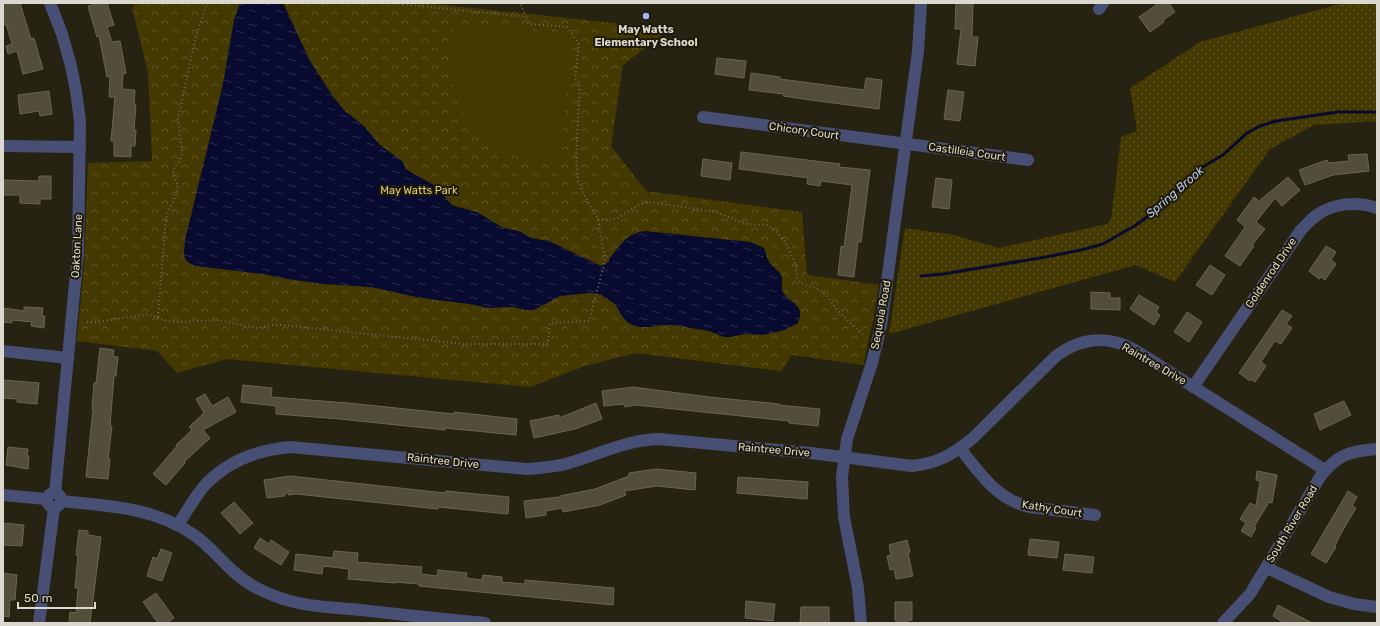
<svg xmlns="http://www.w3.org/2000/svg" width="1380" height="626" viewBox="0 0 1380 626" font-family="Rubik,sans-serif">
	<defs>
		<pattern id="grass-dots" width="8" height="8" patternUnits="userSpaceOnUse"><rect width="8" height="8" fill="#443900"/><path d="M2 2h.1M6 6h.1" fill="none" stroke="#5e5524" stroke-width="1.8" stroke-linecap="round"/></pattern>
		<pattern id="park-crowns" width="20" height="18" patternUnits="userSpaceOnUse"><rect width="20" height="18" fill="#443900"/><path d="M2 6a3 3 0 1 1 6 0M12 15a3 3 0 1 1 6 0" fill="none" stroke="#5e5524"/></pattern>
		<pattern id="water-ripples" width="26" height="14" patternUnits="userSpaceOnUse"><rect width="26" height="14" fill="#080a30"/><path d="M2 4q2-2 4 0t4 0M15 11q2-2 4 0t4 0" fill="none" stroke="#2b2d4d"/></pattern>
	</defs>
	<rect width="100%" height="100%" fill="#272312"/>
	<polygon fill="url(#grass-dots)" points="1343,3 1377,3 1377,121 1314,125 1270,149 1175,282 1136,265 889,334 905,228 954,235 999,248 1107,224 1111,219 1121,137 1137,131 1130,88 1200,42"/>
	<polygon fill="url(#park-crowns)" points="135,3 425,3 670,29 623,65 611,146 646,191 802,212 807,275 879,285 873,320 863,365 792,355 781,371 636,353 585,366 530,387 227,359 177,373 157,351 77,341 84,263 88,163 152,161 148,72 132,8"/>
	<path fill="#443900" d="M455,25l110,8 7,8 -12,120c-18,-1 -36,-2 -52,-8 -53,-21 -62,-78 -53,-128z"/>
	<path fill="url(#water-ripples)" d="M240,3h43l27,58 24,37 11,13 18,14 17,20 22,16 4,8 6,4 22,12 18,20 6,2 8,2 11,3 26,16 16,3 12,7 18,3 52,25 8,-4v-3c13,-15 16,-25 36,-28l105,11 14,6c2,5 3,11 6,15 3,5 10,8 12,14 1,5 -2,11 1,15 6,12 23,11 15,31l-13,7 -22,5 -18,-1 -14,3h-7l-15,-6 -36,-6h-12l-10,2h-11l-10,-3 -6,-5 -9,-15 -15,-10 -11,-1 -29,3 -26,14h-8l-14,-3 -23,1 -20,-4 -48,-6 -50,-11 -48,-3 -42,-6 -18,-4 -67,-8c-15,-5 -12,-12 -11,-26l38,-156 11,-64z"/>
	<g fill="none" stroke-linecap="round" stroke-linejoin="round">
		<polyline stroke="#080a30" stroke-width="3" points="921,276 943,274 1046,257 1081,250 1103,244 1136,225 1169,201 1188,177 1196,171 1223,155 1247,133 1260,126 1276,121 1338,112 1377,112"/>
	</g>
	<g fill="#524e3b" stroke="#6a6552">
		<polygon points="3,3 20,3 31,39 34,38 43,69 23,74 17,51 8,54 6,46 12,44 6,24 3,25"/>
		<polygon points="98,3 107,3 114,25 107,27 112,42 120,41 126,73 123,74 122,89 135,90 134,105 136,105 134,130 136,130 135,146 131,146 131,157 114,156 114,141 111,141 115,97 109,97 110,76 107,77 99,36 97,37 88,6"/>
		<polygon points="956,3 973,3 972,37 978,37 975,66 957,64 961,29 955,29"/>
		<polygon points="1159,3 1169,3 1175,12 1163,20 1164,22 1150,32 1139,17"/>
		<polygon points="717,58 746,61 744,78 715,74"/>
		<polygon points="751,73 780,77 780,79 864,90 866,78 882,80 879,109 818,101 783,96 784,94 749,90"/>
		<polygon points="948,90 964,92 960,121 944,119"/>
		<polygon points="49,91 52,114 40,116 39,111 20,114 18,95"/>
		<polygon points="741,152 840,164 839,167 870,170 861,242 858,242 854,277 838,275 841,246 844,247 852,185 821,181 820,186 807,184 808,178 739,169"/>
		<polygon points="1367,154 1369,171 1333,175 1305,185 1299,170 1327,160 1328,163 1349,161 1348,155"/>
		<polygon points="703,159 732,163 730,180 701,176"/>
		<polygon points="39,176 51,176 51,199 40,199 40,204 20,203 20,195 3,195 3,180 39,181"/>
		<polygon points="1288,177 1300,190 1282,206 1275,198 1256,222 1265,229 1252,245 1254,246 1240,266 1225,256 1245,227 1237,220 1254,197 1259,201"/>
		<polygon points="936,178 952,180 949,209 932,207"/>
		<polygon points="1326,246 1336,252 1331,260 1336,264 1325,280 1321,277 1319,279 1309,271"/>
		<polygon points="1210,265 1225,275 1212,295 1196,285"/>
		<polygon points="1091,292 1110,293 1110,298 1120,298 1120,310 1091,309"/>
		<polygon points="1139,295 1159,307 1156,312 1160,315 1154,325 1130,309"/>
		<polygon points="24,307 43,308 42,316 45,316 44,328 31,326 32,322 12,320 12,323 3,322 3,308 24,311"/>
		<polygon points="1282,310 1292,316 1286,324 1292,328 1281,344 1276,341 1274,342 1261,362 1266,366 1255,382 1251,379 1250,381 1239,373"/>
		<polygon points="1187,312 1202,322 1189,342 1174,332"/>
		<polygon points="100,348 114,350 113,356 118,357 116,376 114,376 110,426 112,426 108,459 110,459 108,479 86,477 93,409 92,409 94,383 96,383"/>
		<polygon points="3,380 39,383 37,404 17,402 17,399 3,398"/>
		<polygon points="243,385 272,388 271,397 348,403 454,414 454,412 517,419 516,435 445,428 445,430 340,419 276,414 276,406 241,402"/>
		<polygon points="633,387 709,397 779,404 779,405 820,409 818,426 789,423 789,421 636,405 625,407 624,404 604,406 602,391"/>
		<polygon points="205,394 212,406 228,397 236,412 203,430 210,438 184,462 185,463 166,485 153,474 177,446 176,445 192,430 189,427 204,413 196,399"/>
		<polygon points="1344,401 1351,415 1320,430 1314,414"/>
		<polygon points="596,403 602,419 575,429 534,438 530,421 559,415 559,418"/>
		<polygon points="8,447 28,449 27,456 29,456 28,469 6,465"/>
		<polygon points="656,469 696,473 695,490 657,486 624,491 626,495 600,505 563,512 562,508 546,511 546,515 526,518 524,501 560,497 560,496 595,489 629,476 629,473"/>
		<polygon points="1257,471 1277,475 1272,503 1269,502 1254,527 1256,528 1251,537 1241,531 1246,523 1240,519 1250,503 1256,506 1260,481 1256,480"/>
		<polygon points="290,476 445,493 446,491 509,497 508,514 438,507 438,509 296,494 288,495 291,489 284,496 267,498 264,480"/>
		<polygon points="738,477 808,482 807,499 737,493"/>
		<polygon points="1348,491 1357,497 1352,506 1356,508 1339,537 1335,546 1336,547 1326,563 1311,554"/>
		<polygon points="234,502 253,523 240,534 221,513"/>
		<polygon points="3,523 24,525 22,546 3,545"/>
		<polygon points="79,530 88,531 88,535 101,537 90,623 69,623 70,612 76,613 78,588 75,588 78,555 76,555"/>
		<polygon points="260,538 269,544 271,540 289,552 281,565 254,548"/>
		<polygon points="1030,539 1059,542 1057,558 1028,555"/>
		<polygon points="907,540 910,552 908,553 913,576 896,579 894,569 890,570 887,556 891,555 889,545"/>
		<polygon points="161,549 172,553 162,581 147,576 153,557 157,559"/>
		<polygon points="334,551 358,553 357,562 422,567 421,574 437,576 438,570 467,573 466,578 482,580 483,575 502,577 502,582 525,584 525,580 614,588 613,605 429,587 419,586 419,584 395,582 395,583 348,579 349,569 323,566 322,574 294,570 296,554 333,558"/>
		<polygon points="1065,554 1094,557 1092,573 1063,570"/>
		<polygon points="3,573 17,575 15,600 10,600 9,617 3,616"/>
		<polygon points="156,593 174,618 167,623 158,623 143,602"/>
		<polygon points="746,601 775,604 773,621 745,618"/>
		<polygon points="895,602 912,602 912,620 907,621 907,623 896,623 896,620 895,620"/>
		<polygon points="1278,605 1312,623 1280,623 1281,621 1273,616"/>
		<polygon points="801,607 829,607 829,623 800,623"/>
	</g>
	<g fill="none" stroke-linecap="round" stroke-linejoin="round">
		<g stroke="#6e6a5c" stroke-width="2" stroke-dasharray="1 3" stroke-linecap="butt">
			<polyline points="391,3 526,17 520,3"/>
			<polyline points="598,219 609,220 618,218 638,205 649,202 716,212 746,224 767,225 777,232 786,243 796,265 796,276 801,283 820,290 827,296 837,310 848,321 863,334"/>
			<polyline points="158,317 165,228 167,214 174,200 178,186 173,173 175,166 180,161 182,153 178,119 196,36 207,3"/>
			<polyline points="87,322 97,322 148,314 167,321 180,322 218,320 257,328 272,325 282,325 464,344 548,344 550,323 589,321 605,261 598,219 588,202 578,181 576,158 580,84 575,78 579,44 567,27 530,24 526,17"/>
		</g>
		<g stroke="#475074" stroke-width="12">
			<polyline points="50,3 62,34 71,66 76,91 80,121 78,252 55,493"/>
			<polyline points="1099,9 1103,3"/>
			<polyline points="703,117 1028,160"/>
			<polyline points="3,146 80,147"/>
			<polyline points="3,351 68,358"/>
			<path d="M1193,387l108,-157c5,-5 10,-11 16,-15 16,-12 41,-14 60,-7"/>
			<path d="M960,448c19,25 37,51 69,59l66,8"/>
			<circle cx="54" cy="500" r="7"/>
			<polyline points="3,495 46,499"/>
			<path d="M61,501c47,5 93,6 133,34 15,10 26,25 40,37 11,10 25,18 38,23 29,12 59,12 89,15 41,5 83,9 124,13"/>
			<path d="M178,525c9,-14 17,-29 28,-41 23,-24 52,-34 84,-37l237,22c14,-1 29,-2 42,-6 31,-9 57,-23 90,-24l152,14 101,13c27,-3 39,-11 60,-27l84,-83c26,-19 51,-21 79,-6l190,120"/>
			<polyline points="1267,568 1329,597 1354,604 1377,607"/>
			<polyline points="39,623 54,508"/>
			<polyline points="861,623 858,588 844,517 842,477 847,439 872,363 881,326 918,51 921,3"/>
			<path d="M1223,623l27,-29 70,-117c16,-22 30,-26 57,-28"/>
		</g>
	</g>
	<circle fill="#a1b3fd" stroke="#1e1a09" stroke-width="1.5" cx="646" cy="16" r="4"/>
	<g text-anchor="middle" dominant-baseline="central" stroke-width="4" stroke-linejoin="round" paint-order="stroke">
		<g font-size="11" font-weight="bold" fill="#dbd9ce" stroke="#1e1a09">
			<text x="646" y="29">May Watts<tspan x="646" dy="13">Elementary School</tspan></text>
		</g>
		<g font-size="11" fill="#dbd9ce" stroke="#1e1a09">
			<text transform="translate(804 131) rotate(8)">Chicory Court</text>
			<text transform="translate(967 152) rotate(8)">Castilleia Court</text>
			<text transform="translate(77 246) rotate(-87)">Oakton Lane</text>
			<text transform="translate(1271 273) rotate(-56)">Goldenrod Drive</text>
			<text transform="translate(881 315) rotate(-80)">Sequoia Road</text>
			<text transform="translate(1154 364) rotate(30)">Raintree Drive</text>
			<text transform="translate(774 450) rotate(5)">Raintree Drive</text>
			<text transform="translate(443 461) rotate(6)">Raintree Drive</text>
			<text transform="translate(1052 509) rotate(9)">Kathy Court</text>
			<text transform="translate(1292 524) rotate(-59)">South River Road</text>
		</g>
		<g font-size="11" fill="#ddca79" stroke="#1e1a09">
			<text x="419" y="190">May Watts Park</text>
		</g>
		<g font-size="12" font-style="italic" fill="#bbc7f2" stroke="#1e1a09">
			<text transform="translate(1175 192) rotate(-41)">Spring Brook</text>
		</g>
	</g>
	<rect width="1380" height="626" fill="none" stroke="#dbd9ce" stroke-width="8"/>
	<path d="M18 602v6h77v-6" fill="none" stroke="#dbd9ce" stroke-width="2"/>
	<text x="24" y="602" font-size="12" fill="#dbd9ce" stroke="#1e1a09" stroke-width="3" paint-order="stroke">50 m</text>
</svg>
